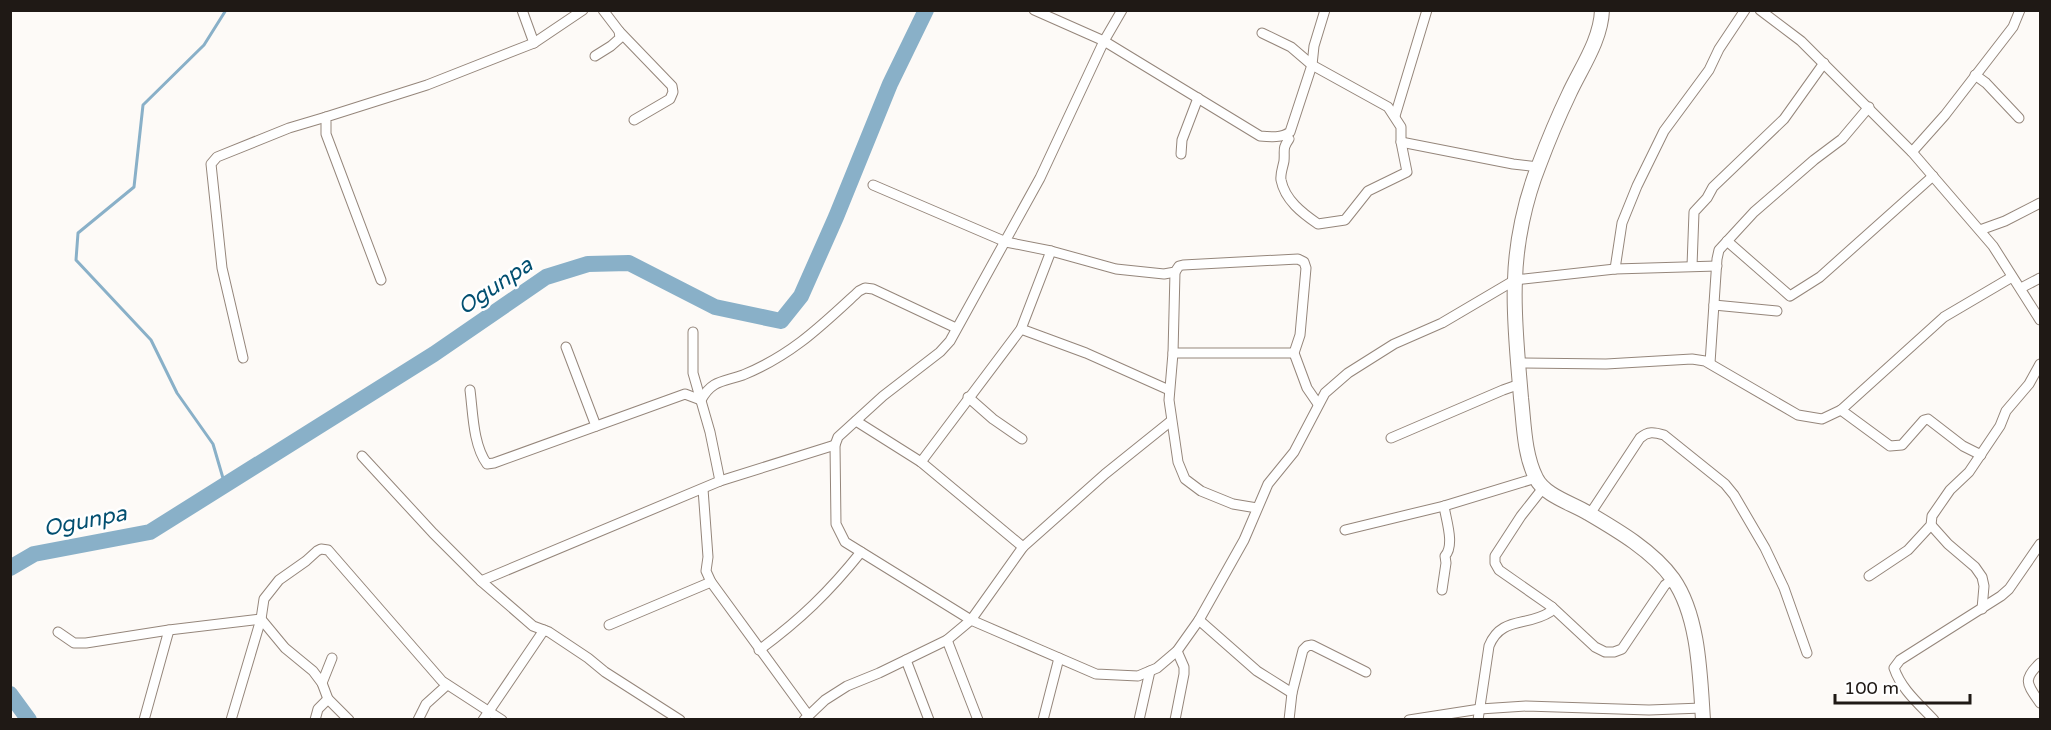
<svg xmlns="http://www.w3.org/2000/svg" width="2051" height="730" viewBox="0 0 2051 730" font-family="'Varela Round',sans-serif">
	<rect width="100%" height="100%" fill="#fdfaf7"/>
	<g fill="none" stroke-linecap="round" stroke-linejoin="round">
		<polyline stroke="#89b0c8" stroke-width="3" points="225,485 213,444 177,393 151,340 76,260 78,233 134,187 143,105 204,45 226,10"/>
		<g stroke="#89b0c8" stroke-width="16">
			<polyline points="10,568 34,554 150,532 434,354 546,277 588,264 629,263 715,307 781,321 801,296 836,217 890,84 926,10"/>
			<polyline points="10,694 29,720"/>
		</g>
		<g stroke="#95867b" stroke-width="11">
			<g id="street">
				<polyline points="522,10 534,43"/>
				<path d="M1034,10l70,31 156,95c11,1 22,2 30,-4l22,-67 2,-19 11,-36"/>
				<polyline points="1122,10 1104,41 1040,178 950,341 940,352 883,396 838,437 835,445 836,524 845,542 971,620 1096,674 1138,676 1157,668 1177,651 1199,620 1244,540 1268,484 1294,452 1325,393 1348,373 1394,344 1442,323 1515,280 1615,269 1717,266"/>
				<polyline points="1760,10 1801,41 1912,152 1993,246 2040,320"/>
				<polyline points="619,31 672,86 673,92 670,99 634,120"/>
				<path d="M1262,33l29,14 21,18 76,42 13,20v15l6,30 -39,19 -23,29 -27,4c-16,-11 -33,-24 -37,-44 -1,-6 2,-13 3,-19 1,-11 -2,-12 5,-22l-4,-3"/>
				<polyline points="595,56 611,46 620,38 619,31 603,10"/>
				<polyline points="1975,75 1986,83 2019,118"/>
				<polyline points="1395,116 1427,10"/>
				<polyline points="1401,142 1513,164 1538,167"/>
				<polyline points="1912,152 1945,115 2013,27 2020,10"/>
				<polyline points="1181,154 1182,140 1198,98"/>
				<polyline points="873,185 1006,242 1051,251 1116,269 1164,274 1175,272 1179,266 1183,265 1298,259 1304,262 1306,268 1300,335 1294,353 1307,388 1318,404"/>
				<polyline points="1980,230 2005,221 2040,203"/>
				<polyline points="1727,241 1790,296 1820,277 1933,176"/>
				<polyline points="1692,266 1694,212 1707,198 1713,187 1784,119 1824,63"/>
				<polyline points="1615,269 1622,223 1637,186 1664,131 1709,70 1719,49 1745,10"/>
				<polyline points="1175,272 1173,353 1169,400 1178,462 1185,479 1201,491 1233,504 1257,508"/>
				<polyline points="381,280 326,134 326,117 427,85 534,43 583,10"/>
				<polyline points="2021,288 2040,278"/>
				<polyline points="1714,305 1777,311"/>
				<polyline points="1021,329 1086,353 1169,390"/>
				<polyline points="693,332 693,373 710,432 720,481"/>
				<polyline points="566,347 596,426"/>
				<polyline points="1173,353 1294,353"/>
				<polyline points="243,358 222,268 211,164 217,157 289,128 326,117"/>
				<polyline points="1518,363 1606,364 1692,359 1705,361 1798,415 1822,419 1841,410 1944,317 2012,277"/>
				<polyline points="1710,363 1717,259 1719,250 1754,212 1814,160 1842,139 1869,107"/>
				<path d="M470,390c3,23 3,55 17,74l7,-1 191,-69 16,6c11,-20 22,-18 42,-25 49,-20 78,-49 116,-84l6,-3 8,1 83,39"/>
				<polyline points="968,397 993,419 1022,439"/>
				<polyline points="1841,410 1890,446 1902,445 1924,420 1928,419 1963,446 1981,455"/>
				<polyline points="856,421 921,462 1023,547"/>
				<polyline points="1391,438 1503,390 1520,384"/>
				<polyline points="362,456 433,533 481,581 533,626 549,632 588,658 605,672 680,720"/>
				<polyline points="921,462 1021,329 1051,251"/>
				<polyline points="1543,488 1521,516 1495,556 1495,563 1499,570 1552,607 1595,647 1605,652 1614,652 1622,649 1665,585 1673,579"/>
				<polyline points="703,489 708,557 706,571 711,582 808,715"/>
				<path d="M1590,514l50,-76c8,-7 14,-6 24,-3l61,49 9,11 31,53 19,40 23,65"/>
				<polyline points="1931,525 1948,544 1975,567 1982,577 1984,586 1982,609"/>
				<polyline points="1345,530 1444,506 1536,478"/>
				<polyline points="1869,576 1908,550 1931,525 1932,516 1950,490 1969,472 2000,426 2006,411 2029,384 2040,364"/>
				<polyline points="481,581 720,481 835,445"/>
				<path d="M1442,590l4,-27 -1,-7c10,-11 1,-36 -1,-50"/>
				<polyline points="261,619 285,648 313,671 322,683 328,699 349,720"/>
				<polyline points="1199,620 1257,671 1292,693"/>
				<polyline points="609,625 711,582"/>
				<polyline points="58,632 74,643 86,643 169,630 261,619"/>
				<polyline points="947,640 978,720"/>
				<path d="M759,650c41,-30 70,-58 102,-98"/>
				<polyline points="906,660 929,720"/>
				<path d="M2040,663c-18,17 -13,21 0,40"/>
				<polyline points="322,683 332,658"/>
				<polyline points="144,720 169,630"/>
				<polyline points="231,720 261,619 264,599 279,580 306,561 317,551 321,549 328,550 442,681 502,720"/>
				<polyline points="315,720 318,709 328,699"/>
				<polyline points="418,720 426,704 447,685"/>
				<polyline points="483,720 544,630"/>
				<polyline points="804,720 825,700 847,686 879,673 947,640 971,620 1023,547 1105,474 1171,421"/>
				<polyline points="1043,720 1059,658"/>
				<polyline points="1139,720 1150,671"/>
				<polyline points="1175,720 1184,674 1184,667 1177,651"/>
				<polyline points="1289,720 1292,693 1303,650 1307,646 1312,645 1366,672"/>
				<polyline points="1409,720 1480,709 1526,706 1649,710 1702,708"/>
				<path d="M1478,720l11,-74c12,-30 38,-19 61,-34l2,-5"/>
				<path d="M1934,720c-15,-16 -33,-31 -40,-52l6,-8 101,-64 8,-7 31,-45"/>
			</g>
		</g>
		<g stroke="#95867b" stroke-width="16">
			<path id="secondary" d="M1602,10c-1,30 -21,58 -33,84 -11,23 -21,47 -30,71 -14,35 -23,77 -24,115 -2,37 3,80 6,118 3,26 3,56 15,80 8,17 35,25 52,35 29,17 65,38 85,66 26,37 27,97 30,141"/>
		</g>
		<use href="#street" stroke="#fff" stroke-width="9"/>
		<use href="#secondary" stroke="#fff" stroke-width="14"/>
	</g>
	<g text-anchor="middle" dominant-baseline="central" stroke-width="5" stroke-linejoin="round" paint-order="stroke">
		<g font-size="22" font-style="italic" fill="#024f70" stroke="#fff">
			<text transform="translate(495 286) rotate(-34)">Ogunpa</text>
			<text transform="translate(85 521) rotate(-11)">Ogunpa</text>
		</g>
	</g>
	<rect width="2051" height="730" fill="none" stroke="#1f1915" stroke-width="24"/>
	<path d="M1835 694v9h135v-9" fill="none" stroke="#1f1915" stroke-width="3"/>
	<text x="1844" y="694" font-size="18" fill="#1f1915" stroke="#ffffff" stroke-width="4.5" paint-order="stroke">100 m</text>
</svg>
